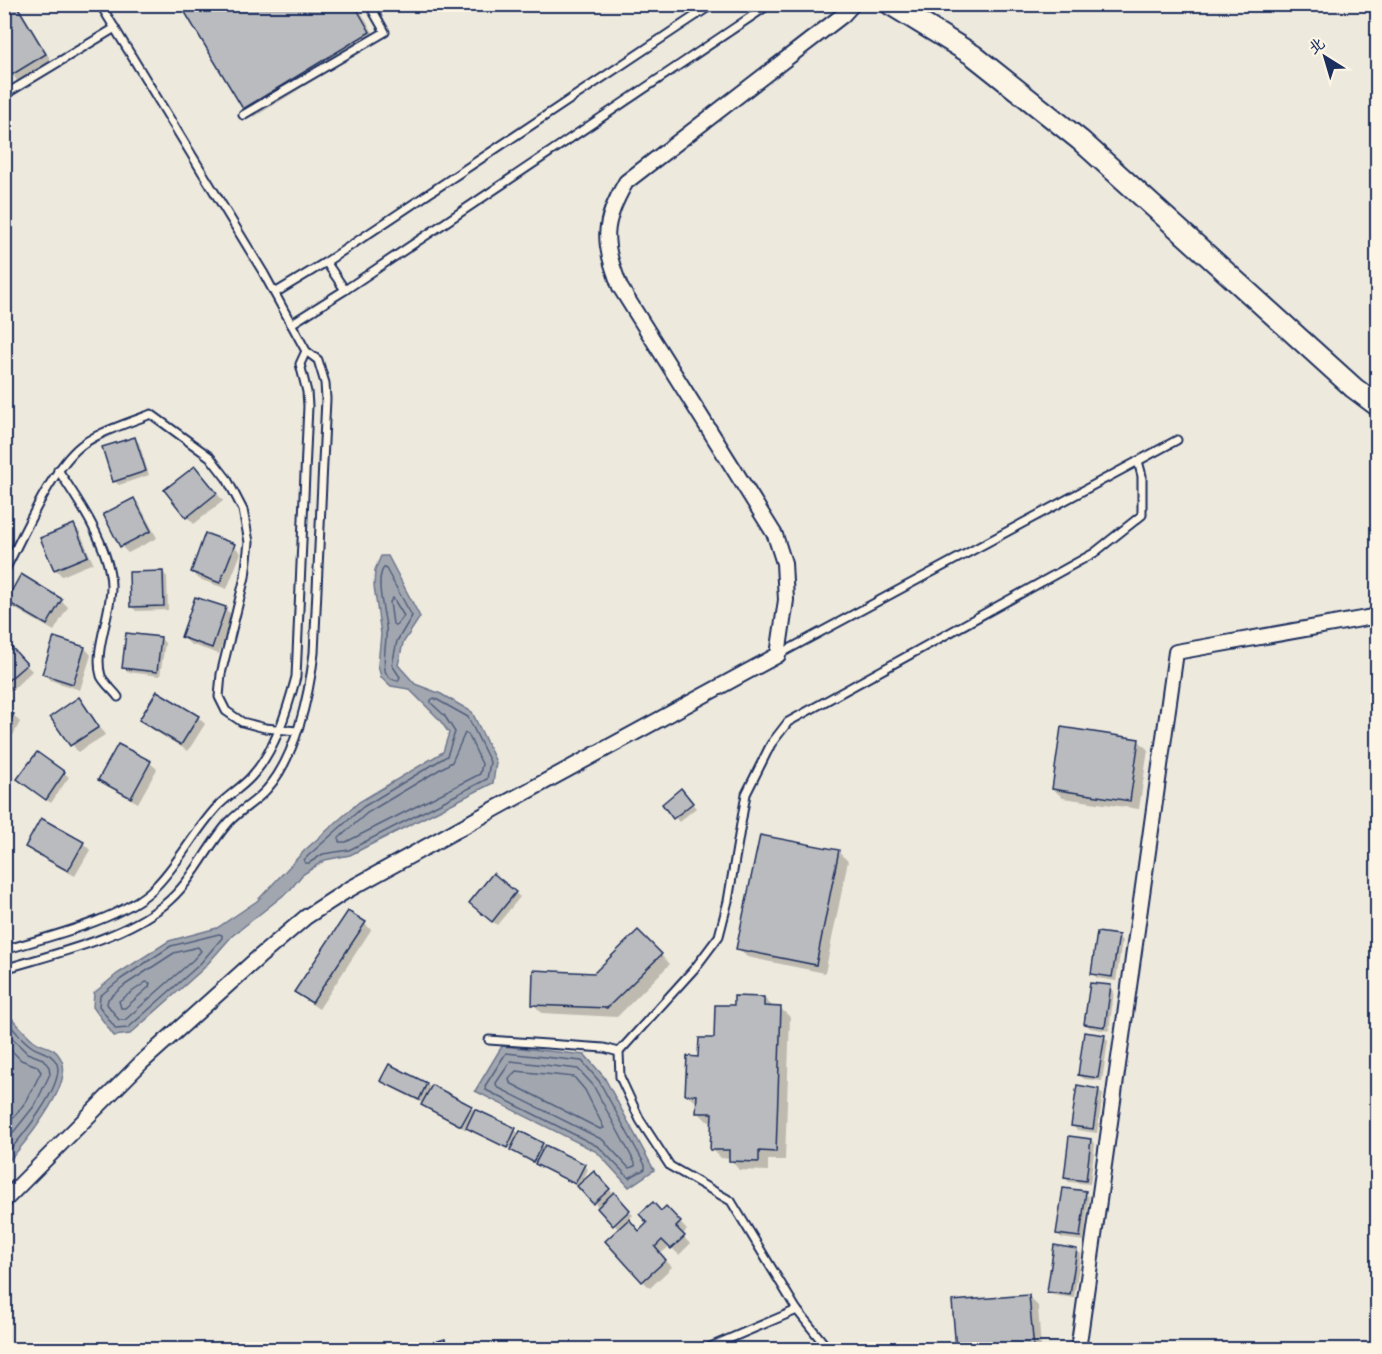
<svg xmlns="http://www.w3.org/2000/svg" width="1382" height="1354" viewBox="0 0 1382 1354" font-family="Mynerve,'LXGW WenKai TC',sans-serif">
	<rect width="100%" height="100%" fill="#eee9dd"/>
	<filter id="ink" filterUnits="userSpaceOnUse"><feTurbulence type="fractalNoise" baseFrequency=".0167" numOctaves="2"/><feDisplacementMap in="SourceGraphic" scale="12" xChannelSelector="R" yChannelSelector="G"/><feConvolveMatrix kernelMatrix="1 2 1 2 8 2 1 2 1" color-interpolation-filters="sRGB"/></filter>
	<g filter="url(#ink)">
		<g fill="#a2a7af" stroke="#6c778f" stroke-width="1.5">
			<polygon points="381,556 388,556 420,617 403,643 398,665 415,684 441,694 472,712 496,762 493,783 350,855 325,860 302,875 290,890 232,936 203,969 130,1034 114,1036 93,1007 94,993 117,974 169,941 217,928 257,901 305,850 359,802 443,752 449,733 439,719 409,689 391,686 381,677 378,665 381,634 374,586 375,570"/>
			<path d="M5,1013h2c8,9 17,19 26,27 10,9 21,3 29,21 11,25 -40,86 -57,104z"/>
			<polygon points="502,1046 585,1055 604,1077 654,1170 629,1187 597,1152 475,1091"/>
		</g>
		<g fill="#0003">
			<polygon points="4,4 17,4 52,62 18,82 4,64"/>
			<polygon points="182,4 356,4 378,41 254,117 244,108"/>
			<polygon points="134,438 139,443 149,475 119,485 114,481"/>
			<polygon points="202,474 223,501 194,524 187,517"/>
			<polygon points="134,499 140,506 157,538 128,553 121,546"/>
			<polygon points="73,525 80,532 93,563 62,576 55,569"/>
			<polygon points="234,546 241,553 227,589 199,579 192,572"/>
			<polygon points="163,572 167,577 168,610 136,611 132,607"/>
			<polygon points="61,600 68,607 54,631 14,608 7,601"/>
			<polygon points="225,609 232,615 219,654 190,644 183,637"/>
			<polygon points="161,639 165,643 160,676 128,672 123,667"/>
			<polygon points="4,641 32,671 11,691 5,684"/>
			<polygon points="85,648 91,655 80,690 50,680 44,674"/>
			<polygon points="79,699 86,706 105,735 78,752 52,717"/>
			<polygon points="4,711 13,715 20,722 6,749"/>
			<polygon points="198,717 205,724 188,751 148,727 141,720"/>
			<polygon points="1138,740 1148,750 1139,809 1063,798 1053,789"/>
			<polygon points="150,763 157,769 138,803 107,786 100,780"/>
			<polygon points="64,773 69,777 51,803 23,783"/>
			<polygon points="685,795 696,808 679,822 664,804"/>
			<polygon points="83,843 90,850 75,876 33,853 27,846"/>
			<polygon points="838,852 848,861 825,973 747,957 738,948"/>
			<polygon points="493,875 520,897 497,925 475,907"/>
			<polygon points="365,923 371,930 319,1009 303,998 296,992"/>
			<polygon points="638,932 670,964 617,1017 542,1013 533,1004 594,975"/>
			<polygon points="1118,936 1122,941 1116,981 1097,978 1093,974"/>
			<polygon points="1110,987 1114,991 1109,1031 1090,1028 1086,1024"/>
			<polygon points="764,998 774,1008 780,1008 790,1017 785,1160 768,1160 768,1171 739,1170 730,1159 721,1158 712,1149 713,1122 707,1121 698,1112 698,1104 687,1094 700,1058 715,1040 735,1007"/>
			<polygon points="1104,1036 1108,1041 1102,1081 1084,1079 1079,1074"/>
			<polygon points="390,1066 427,1084 431,1089 471,1107 476,1112 515,1130 520,1135 584,1165 588,1169 581,1185 594,1173 633,1215 628,1220 640,1232 666,1208 687,1230 682,1235 690,1244 679,1255 670,1246 660,1254 672,1267 650,1288 643,1281 619,1230 581,1188 542,1168 512,1150 472,1132 467,1127 465,1129 427,1109 424,1104 386,1085 382,1080"/>
			<polygon points="1098,1090 1103,1094 1097,1133 1077,1130 1073,1126"/>
			<polygon points="1091,1140 1095,1144 1090,1184 1069,1182 1065,1177"/>
			<polygon points="1085,1192 1089,1197 1084,1241 1062,1238 1058,1234"/>
			<polygon points="1076,1250 1081,1254 1074,1298 1053,1295 1049,1291"/>
			<polygon points="1028,1296 1038,1306 1041,1350 958,1350"/>
		</g>
		<g fill="none" stroke-linecap="round" stroke-linejoin="round">
			<g stroke="#515f7e" stroke-width="1.5">
				<path d="M385,567l27,49 -15,25 -5,24 8,12 -2,4c-5,-1 -10,-4 -12,-8 -5,-10 2,-35 0,-47 -2,-14 -12,-51 -1,-59z"/>
				<polygon points="393,598 404,616 396,626 393,624 390,602"/>
				<polygon points="434,698 468,717 490,762 487,779 349,850 323,854 309,863 305,863 304,860 309,855 363,807 447,756 455,732 444,715 431,703 431,700"/>
				<polygon points="465,733 468,734 482,764 480,774 346,842 339,842 339,838 367,813 452,762"/>
				<polygon points="219,934 222,935 222,938 199,965 128,1028 116,1029 99,1006 100,996 121,979 171,946"/>
				<polygon points="198,947 201,951 193,960 125,1020 119,1020 107,1004 108,999 125,985 174,953"/>
				<polygon points="146,982 150,983 149,987 125,1008 121,1008 119,1001"/>
				<path d="M4,1019c9,9 17,20 27,27 9,7 20,5 26,18 8,21 -38,77 -53,92"/>
				<polyline points="4,1030 27,1053 43,1059 49,1067 50,1074 35,1105 4,1144"/>
				<polyline points="4,1043 21,1060 37,1066 41,1072 27,1100 4,1130"/>
				<polygon points="506,1053 582,1061 599,1081 645,1165 645,1169 629,1178 599,1147 486,1090 485,1086"/>
				<polygon points="511,1061 578,1069 593,1085 635,1163 635,1166 629,1168 603,1140 497,1087 496,1083"/>
				<polygon points="516,1071 574,1077 585,1090 604,1128 600,1129 510,1083 509,1079"/>
			</g>
		</g>
		<g fill="#babbbe" stroke="#1b2f5e" stroke-width="1.5">
			<polygon points="4,4 16,4 46,54 10,76 4,66"/>
			<polygon points="180,4 354,4 370,32 243,109"/>
			<polygon points="135,437 146,471 113,482 102,447"/>
			<polygon points="195,466 217,493 186,518 164,490"/>
			<polygon points="134,498 151,531 120,547 103,514"/>
			<polygon points="74,524 88,556 54,570 40,538"/>
			<polygon points="205,533 235,544 220,583 191,572"/>
			<polygon points="163,571 164,606 130,607 129,572"/>
			<polygon points="21,574 62,599 47,625 6,601"/>
			<polygon points="195,597 226,607 212,648 181,637"/>
			<polygon points="126,633 161,637 157,672 122,668"/>
			<polygon points="54,637 85,647 73,684 42,674"/>
			<polygon points="4,639 27,664 4,684"/>
			<polygon points="157,691 199,716 181,745 139,720"/>
			<polygon points="79,697 99,727 70,746 50,717"/>
			<polygon points="4,709 14,714 4,732"/>
			<polygon points="1061,727 1139,739 1130,801 1052,789"/>
			<polygon points="118,744 151,761 131,798 98,780"/>
			<polygon points="37,752 65,772 46,800 17,779"/>
			<polygon points="681,788 693,803 673,819 662,804"/>
			<polygon points="41,818 84,842 68,871 25,847"/>
			<polygon points="760,835 839,850 816,965 736,949"/>
			<polygon points="493,873 516,892 492,922 469,903"/>
			<polygon points="348,911 366,922 312,1003 294,992"/>
			<polygon points="638,930 662,954 607,1008 532,1005 533,970 594,973"/>
			<polygon points="1097,932 1119,935 1112,977 1091,974"/>
			<polygon points="1090,983 1111,985 1105,1027 1084,1024"/>
			<polygon points="734,996 764,997 764,1006 781,1007 776,1152 759,1151 759,1162 729,1161 729,1150 710,1150 712,1113 696,1113 697,1095 685,1095 687,1056 698,1057 699,1038 714,1038 715,1005 734,1005"/>
			<polygon points="1084,1032 1105,1035 1098,1078 1078,1075"/>
			<polygon points="389,1064 427,1083 419,1100 380,1081"/>
			<polygon points="432,1085 472,1106 461,1126 421,1105"/>
			<polygon points="1077,1085 1099,1089 1093,1129 1071,1126"/>
			<polygon points="475,1109 516,1128 507,1148 466,1128"/>
			<polygon points="520,1131 543,1143 533,1162 510,1150"/>
			<polygon points="1069,1136 1091,1139 1086,1181 1064,1178"/>
			<polygon points="545,1145 585,1164 575,1184 535,1164"/>
			<polygon points="594,1171 610,1189 593,1204 577,1186"/>
			<polygon points="1063,1188 1086,1191 1080,1237 1056,1234"/>
			<polygon points="614,1192 630,1210 613,1226 597,1208"/>
			<polygon points="653,1202 661,1211 666,1206 681,1222 676,1227 685,1236 671,1249 662,1240 655,1247 666,1260 642,1282 605,1241 629,1219 639,1231 647,1223 639,1214"/>
			<polygon points="1054,1245 1077,1249 1070,1295 1047,1292"/>
			<polygon points="1029,1295 1034,1350 956,1350 952,1301"/>
			<polygon points="445,1339 448,1350 426,1350 424,1345"/>
		</g>
		<g fill="none" stroke-linecap="round" stroke-linejoin="round">
			<g stroke="#1b2f5e" stroke-width="11">
				<g id="lane">
					<polyline points="4,95 115,28"/>
					<polyline points="243,115 385,32 369,4"/>
					<polyline points="326,262 345,290"/>
					<polyline points="275,293 326,262 713,4"/>
					<polyline points="291,324 345,290 770,4"/>
					<path d="M58,470c21,31 52,77 53,115 1,28 -18,65 -10,91 3,7 13,15 17,21"/>
					<path d="M4,572c19,-36 44,-96 73,-123 17,-16 52,-26 74,-35l59,43 17,22 16,31 6,32 -4,35 -24,97 -2,23 7,14 16,11 23,6 32,3"/>
					<polyline points="778,655 1177,440"/>
					<polyline points="4,820 6,822"/>
					<path d="M4,950c44,-13 120,-31 151,-63 24,-24 39,-55 62,-80 10,-11 24,-19 34,-30 24,-26 36,-66 45,-100l12,-271 -1,-14 -7,-28 6,-13"/>
					<path d="M4,969c53,-16 117,-30 160,-64 28,-22 42,-57 65,-83 11,-12 27,-20 38,-33 29,-32 42,-94 47,-136l12,-254 -1,-16 -7,-23 -12,-9 -43,-79 -163,-268"/>
					<polyline points="489,1040 604,1048 619,1052"/>
					<polyline points="703,1350 797,1310"/>
					<polyline points="829,1350 797,1310 731,1201 670,1166 640,1120 620,1077 619,1052 695,968 719,936 728,901 746,794 771,744 788,722 1094,553 1142,515 1142,476 1138,461"/>
				</g>
			</g>
			<g stroke="#1b2f5e" stroke-width="18">
				<g id="street">
					<path d="M4,1201l138,-139 117,-105 47,-40 40,-26 167,-92 265,-144 8,-55 -2,-37 -9,-28 -155,-248c-17,-45 -19,-62 6,-105l217,-167 10,-11"/>
					<polyline points="1078,1350 1176,652 1378,616"/>
				</g>
			</g>
			<g stroke="#1b2f5e" stroke-width="24">
				<polyline id="secondary" points="890,4 973,55 1080,140 1354,388 1378,406"/>
			</g>
			<use href="#lane" stroke="#fcf5e5" stroke-width="7"/>
			<use href="#street" stroke="#fcf5e5" stroke-width="14"/>
			<use href="#secondary" stroke="#fcf5e5" stroke-width="20"/>
		</g>
	</g>
	<rect width="1382" height="1354" fill="none" stroke="#fcf5e5" stroke-width="24"/>
	<rect x="12" y="12" width="1358" height="1330" fill="none" stroke="#1b2f5e" stroke-width="2" filter="url(#ink)"/>
	<g transform="translate(1325 57) rotate(323)" stroke="#fcf5e5" stroke-width="4.5" paint-order="stroke">
	<path d="M0-4.5L10 22L0 15L-10 22Z" fill="#1b2f5e"/>
	<text y="-9" font-size="16" font-weight="bold" text-anchor="middle" fill="#1b2f5e">北</text>
	</g>
</svg>
